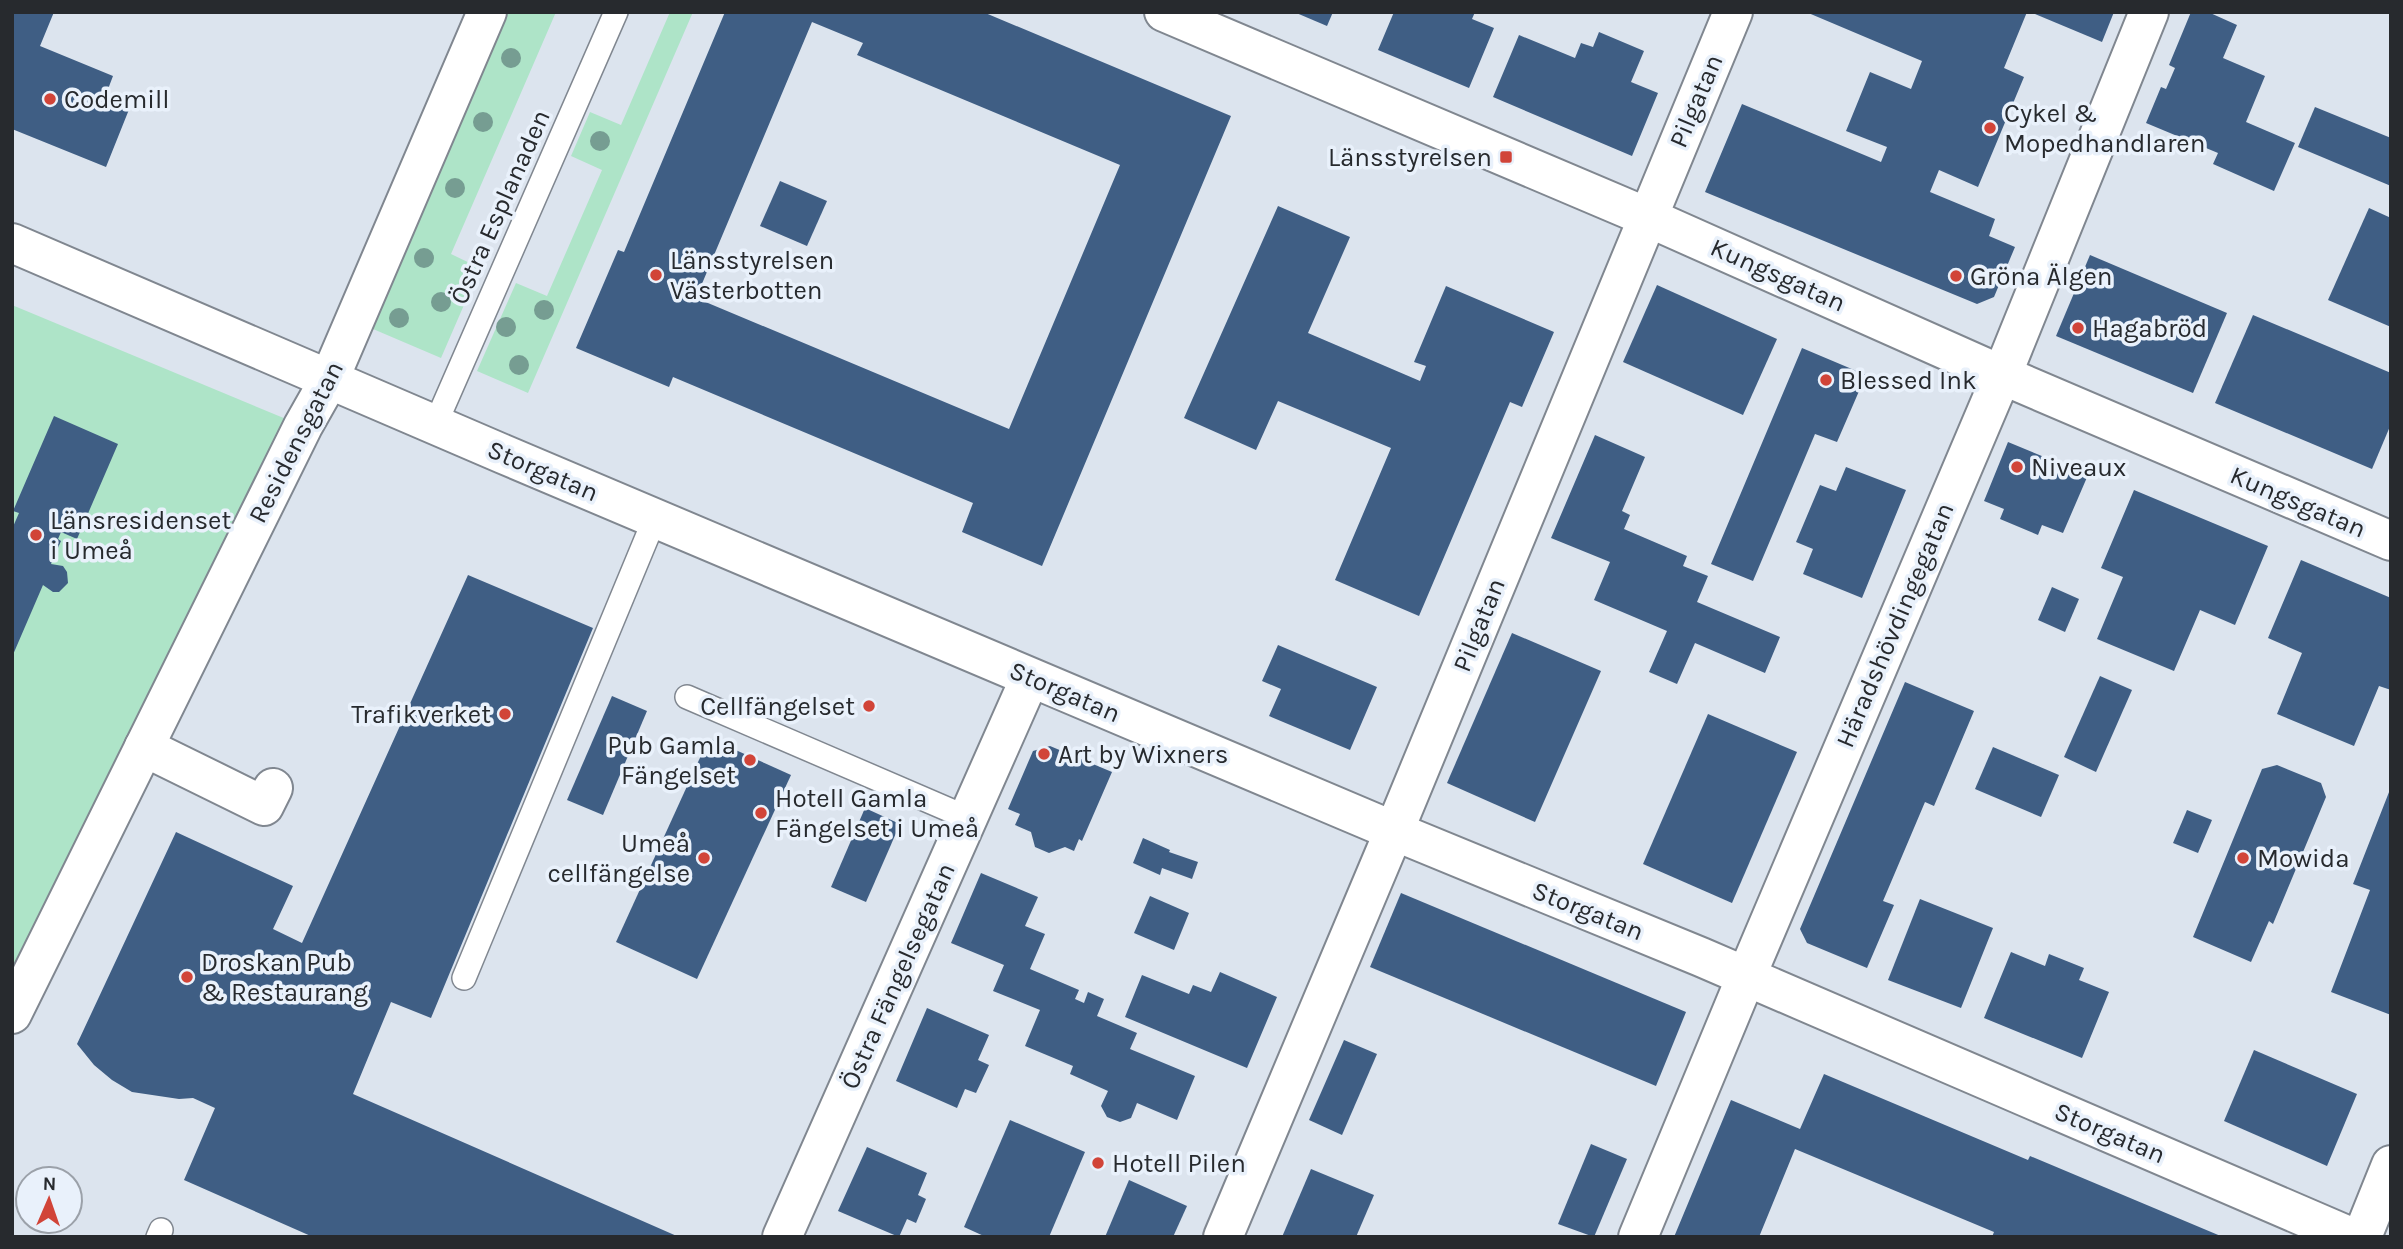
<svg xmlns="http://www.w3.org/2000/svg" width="2403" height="1249" viewBox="0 0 2403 1249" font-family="Karla,sans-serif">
	<rect width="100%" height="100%" fill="#dce4ee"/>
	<g fill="#aee4c8">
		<polygon points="501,12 556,12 451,254 480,268 441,358 366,326"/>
		<polygon points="670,12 693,12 528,393 477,371 516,283 547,296 602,170 571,156 590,112 621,125"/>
		<polygon points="12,305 303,426 12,1014"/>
	</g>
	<g fill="#3f5e84" fill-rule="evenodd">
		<polygon points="12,12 54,12 40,46 113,76 105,97 130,107 106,167 12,129"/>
		<path d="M725,12h258l248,104 -189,450 -80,-34 11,-29 -300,-126 -4,10 -93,-39 42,-98 6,2zM812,22l51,21 -6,12 263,110 -111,264 -313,-131z"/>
		<polygon points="1294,12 1333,12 1327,26"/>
		<polygon points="1394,12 1475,12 1472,19 1494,28 1469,88 1378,50"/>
		<polygon points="1806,12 2027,12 2004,68 2024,77 1978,187 1939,170 1930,192 1995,219 1989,236 2015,247 1994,297 1977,304 1705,192 1742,104 1881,162 1887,147 1846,131 1870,72 1911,89 1922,61"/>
		<polygon points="2030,12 2114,12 2102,42"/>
		<polygon points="2191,12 2208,12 2237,25 2223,58 2265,76 2246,122 2295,143 2274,191 2213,164 2218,153 2146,123 2161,87 2166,89 2175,68 2169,65"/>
		<polygon points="1599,32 1644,51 1631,82 1658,93 1632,156 1493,97 1519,35 1575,58 1581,43 1593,47"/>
		<polygon points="2315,107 2391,138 2391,186 2298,147"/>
		<polygon points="780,181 827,201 807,246 760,226"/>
		<polygon points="1278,206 1350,237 1308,333 1420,381 1426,366 1414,362 1446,286 1554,332 1522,407 1510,402 1419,616 1335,580 1391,448 1278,401 1256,450 1184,418"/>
		<polygon points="2369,208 2391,218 2391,327 2328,300"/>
		<polygon points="2090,255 2227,313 2193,393 2056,336"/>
		<polygon points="1657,285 1777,339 1743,415 1623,362"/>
		<polygon points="2253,315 2391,373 2391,424 2372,469 2215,403"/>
		<polygon points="1802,348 1866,375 1837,442 1815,434 1753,581 1711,564"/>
		<polygon points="54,416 118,444 77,539 61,532 58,539 61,541 51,564 63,566 67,572 68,583 59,592 53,592 43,585 12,657 12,529 19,513 13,511"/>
		<polygon points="1595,435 1645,457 1622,511 1630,515 1624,529 1687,556 1683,566 1708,576 1697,602 1780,637 1765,673 1695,643 1677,684 1649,672 1667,631 1594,600 1610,562 1551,538"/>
		<polygon points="2008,442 2088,475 2063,533 2042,525 2038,535 2000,519 2004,509 1984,501"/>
		<polygon points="1846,467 1906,490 1862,598 1803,574 1813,549 1796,542 1820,485 1836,491"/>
		<polygon points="2134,490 2268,546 2235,625 2200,610 2174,671 2097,639 2123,577 2101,568"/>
		<polygon points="2301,560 2391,598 2391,690 2379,686 2354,746 2277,714 2302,653 2268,638"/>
		<polygon points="468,575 593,628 431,1018 391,1002 353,1094 679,1237 313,1237 184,1180 215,1108 193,1098 179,1099 132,1092 112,1080 94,1065 77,1044 176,832 293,886 273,929 302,943"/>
		<polygon points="2052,587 2079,599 2065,632 2038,620"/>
		<polygon points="1512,633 1601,671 1535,822 1447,783"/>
		<polygon points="1278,645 1377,687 1350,750 1269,716 1281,689 1262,681"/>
		<polygon points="2100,676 2132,690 2096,772 2064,757"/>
		<polygon points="1905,682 1974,711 1934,806 1925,802 1883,901 1894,905 1867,968 1807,943 1800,929"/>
		<polygon points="612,696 647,711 603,815 567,800"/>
		<polygon points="1708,714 1797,752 1732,903 1643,864"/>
		<polygon points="709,738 791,775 697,979 616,942"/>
		<polygon points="1050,746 1112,772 1082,841 1079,839 1074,851 1065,847 1049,853 1035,847 1031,832 1015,825 1020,814 1008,809 1033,751"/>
		<polygon points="1993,747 2059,775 2041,817 1975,789"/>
		<polygon points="2277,765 2321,783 2326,797 2273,924 2269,921 2251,962 2193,937 2262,769"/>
		<polygon points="2391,787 2391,1015 2331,992 2370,890 2353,884"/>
		<polygon points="865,808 900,824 866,902 831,887"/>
		<polygon points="2187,810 2212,820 2198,853 2173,843"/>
		<polygon points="1143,838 1170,850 1169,852 1198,862 1192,879 1162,868 1160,875 1133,863"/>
		<polygon points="981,873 1038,897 1025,926 1045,934 1030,969 1079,990 1075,999 1084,1003 1088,992 1104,999 1097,1016 1137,1033 1130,1049 1195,1076 1177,1120 1137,1103 1131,1118 1120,1122 1107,1117 1101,1106 1108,1091 1070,1074 1073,1066 1025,1046 1040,1010 993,991 1004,965 951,943"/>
		<polygon points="1401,893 1686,1012 1656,1086 1370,967"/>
		<polygon points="1150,896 1189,913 1174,950 1134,933"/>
		<polygon points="1920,899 1993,928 1961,1008 1888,980"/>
		<polygon points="2011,952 2045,966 2049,954 2084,968 2079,980 2109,992 2082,1058 1984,1018"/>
		<polygon points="1220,972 1277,997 1247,1068 1125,1017 1142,975 1189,994 1193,985 1211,992"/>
		<polygon points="927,1008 989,1035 978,1060 989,1065 976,1093 965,1089 957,1108 896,1081"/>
		<polygon points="1344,1040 1377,1054 1342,1135 1309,1120"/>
		<polygon points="2254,1050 2357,1094 2327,1166 2224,1121"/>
		<polygon points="1824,1074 2028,1160 2030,1156 2223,1237 1992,1237 1994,1232 1795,1149 1759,1237 1674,1237 1731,1100 1800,1129"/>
		<polygon points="1010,1120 1085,1152 1049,1237 986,1237 964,1227"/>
		<polygon points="1591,1144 1627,1159 1594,1237 1558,1224"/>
		<polygon points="867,1147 927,1173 918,1195 926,1199 916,1223 907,1219 899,1237 838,1211"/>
		<polygon points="1311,1169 1374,1195 1356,1237 1282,1237"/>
		<polygon points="1129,1180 1187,1206 1173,1237 1105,1237"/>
	</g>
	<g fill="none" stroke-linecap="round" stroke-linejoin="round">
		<g stroke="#808790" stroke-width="26">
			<g id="service">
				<polyline points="435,425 616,12"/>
				<polyline points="687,697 968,818"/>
				<polyline points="464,978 655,518"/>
				<polyline points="158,1237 161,1230"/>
			</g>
		</g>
		<g stroke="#808790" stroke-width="42">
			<g id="minor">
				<polyline points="1164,12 1647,217 2002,375 2391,541"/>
				<polyline points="12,243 503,454 1394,831 1701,957 2351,1237"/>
				<polyline points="144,747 264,806 273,788"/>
				<polyline points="12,1014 303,426 329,380 487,12"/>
				<polyline points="782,1237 1030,678"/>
				<polyline points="1223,1237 1394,831 1733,12"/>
				<polyline points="1638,1237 1746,977 2002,375 2149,12"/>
				<polyline points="2362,1237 2391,1165"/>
			</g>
		</g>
		<use href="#service" stroke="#fff" stroke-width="23"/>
		<use href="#minor" stroke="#fff" stroke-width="38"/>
	</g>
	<g fill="#769d92">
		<circle cx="511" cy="58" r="10"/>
		<circle cx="483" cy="122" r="10"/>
		<circle cx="600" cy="141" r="10"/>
		<circle cx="455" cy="188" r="10"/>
		<circle cx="424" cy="258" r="10"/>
		<circle cx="441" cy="302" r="10"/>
		<circle cx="544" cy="310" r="10"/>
		<circle cx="399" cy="318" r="10"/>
		<circle cx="506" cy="327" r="10"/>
		<circle cx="519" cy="365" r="10"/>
	</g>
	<g fill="#d14438" stroke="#e9f1fb" stroke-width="2.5">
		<circle cx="50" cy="99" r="7"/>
		<circle cx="1990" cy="128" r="7"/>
		<rect x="1499" y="150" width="14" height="14" rx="3.5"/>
		<circle cx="656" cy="275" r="7"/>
		<circle cx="1956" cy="276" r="7"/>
		<circle cx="2078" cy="328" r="7"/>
		<circle cx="1826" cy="380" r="7"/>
		<circle cx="2017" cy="467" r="7"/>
		<circle cx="36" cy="535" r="7"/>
		<circle cx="869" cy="706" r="7"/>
		<circle cx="505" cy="714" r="7"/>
		<circle cx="1044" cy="754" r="7"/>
		<circle cx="750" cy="760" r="7"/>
		<circle cx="761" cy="813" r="7"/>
		<circle cx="704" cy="858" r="7"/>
		<circle cx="2243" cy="858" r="7"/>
		<circle cx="187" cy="977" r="7"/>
		<circle cx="1098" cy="1163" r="7"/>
	</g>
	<g text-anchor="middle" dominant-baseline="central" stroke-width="7" stroke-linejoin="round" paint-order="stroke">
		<g font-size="26" fill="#272a2e" stroke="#e9f1fb" text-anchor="start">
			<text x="64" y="99">Codemill</text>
			<text x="2004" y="113">Cykel &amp;<tspan x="2004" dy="30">Mopedhandlaren</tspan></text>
			<text x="1492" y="157" text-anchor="end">Länsstyrelsen</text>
			<text x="670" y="260">Länsstyrelsen<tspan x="670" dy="30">Västerbotten</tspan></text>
			<text x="1970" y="276">Gröna Älgen</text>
			<text x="2092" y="328">Hagabröd</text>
			<text x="1840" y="380">Blessed Ink</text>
			<text x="2031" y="467">Niveaux</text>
			<text x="50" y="520">Länsresidenset<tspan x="50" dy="30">i Umeå</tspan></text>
			<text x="855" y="706" text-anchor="end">Cellfängelset</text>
			<text x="491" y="714" text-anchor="end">Trafikverket</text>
			<text x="736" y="745" text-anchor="end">Pub Gamla<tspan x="736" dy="30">Fängelset</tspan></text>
			<text x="1058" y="754">Art by Wixners</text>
			<text x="775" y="798">Hotell Gamla<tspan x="775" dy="30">Fängelset i Umeå</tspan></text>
			<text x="690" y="843" text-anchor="end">Umeå<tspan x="690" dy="30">cellfängelse</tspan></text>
			<text x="2257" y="858">Mowida</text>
			<text x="201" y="962">Droskan Pub<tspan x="201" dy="30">&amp; Restaurang</tspan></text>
			<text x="1112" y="1163">Hotell Pilen</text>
		</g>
		<g font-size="26" fill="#272a2e" stroke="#e9f1fb">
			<text transform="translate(1696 101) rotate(-67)">Pilgatan</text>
			<text transform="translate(500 207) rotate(-66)">Östra Esplanaden</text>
			<text transform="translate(1778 275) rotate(24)">Kungsgatan</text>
			<text transform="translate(296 442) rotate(-63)">Residensgatan</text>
			<text transform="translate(543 471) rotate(23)">Storgatan</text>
			<text transform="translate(2298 502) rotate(23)">Kungsgatan</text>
			<text transform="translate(1479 625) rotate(-68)">Pilgatan</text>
			<text transform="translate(1895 625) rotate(-67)">Häradshövdingegatan</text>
			<text transform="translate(1065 692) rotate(23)">Storgatan</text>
			<text transform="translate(1588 911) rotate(22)">Storgatan</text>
			<text transform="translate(898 976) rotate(-66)">Östra Fängelsegatan</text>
			<text transform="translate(2110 1133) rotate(23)">Storgatan</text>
		</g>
	</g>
	<rect width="2403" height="1249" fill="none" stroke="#272a2e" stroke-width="28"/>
	<g transform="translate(49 1200) rotate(2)"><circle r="33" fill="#e9f1fb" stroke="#9ba1a9" stroke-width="2"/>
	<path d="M0-5L12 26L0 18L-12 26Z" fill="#d14438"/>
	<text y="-10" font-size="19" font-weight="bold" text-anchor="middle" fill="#272a2e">N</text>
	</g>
</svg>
